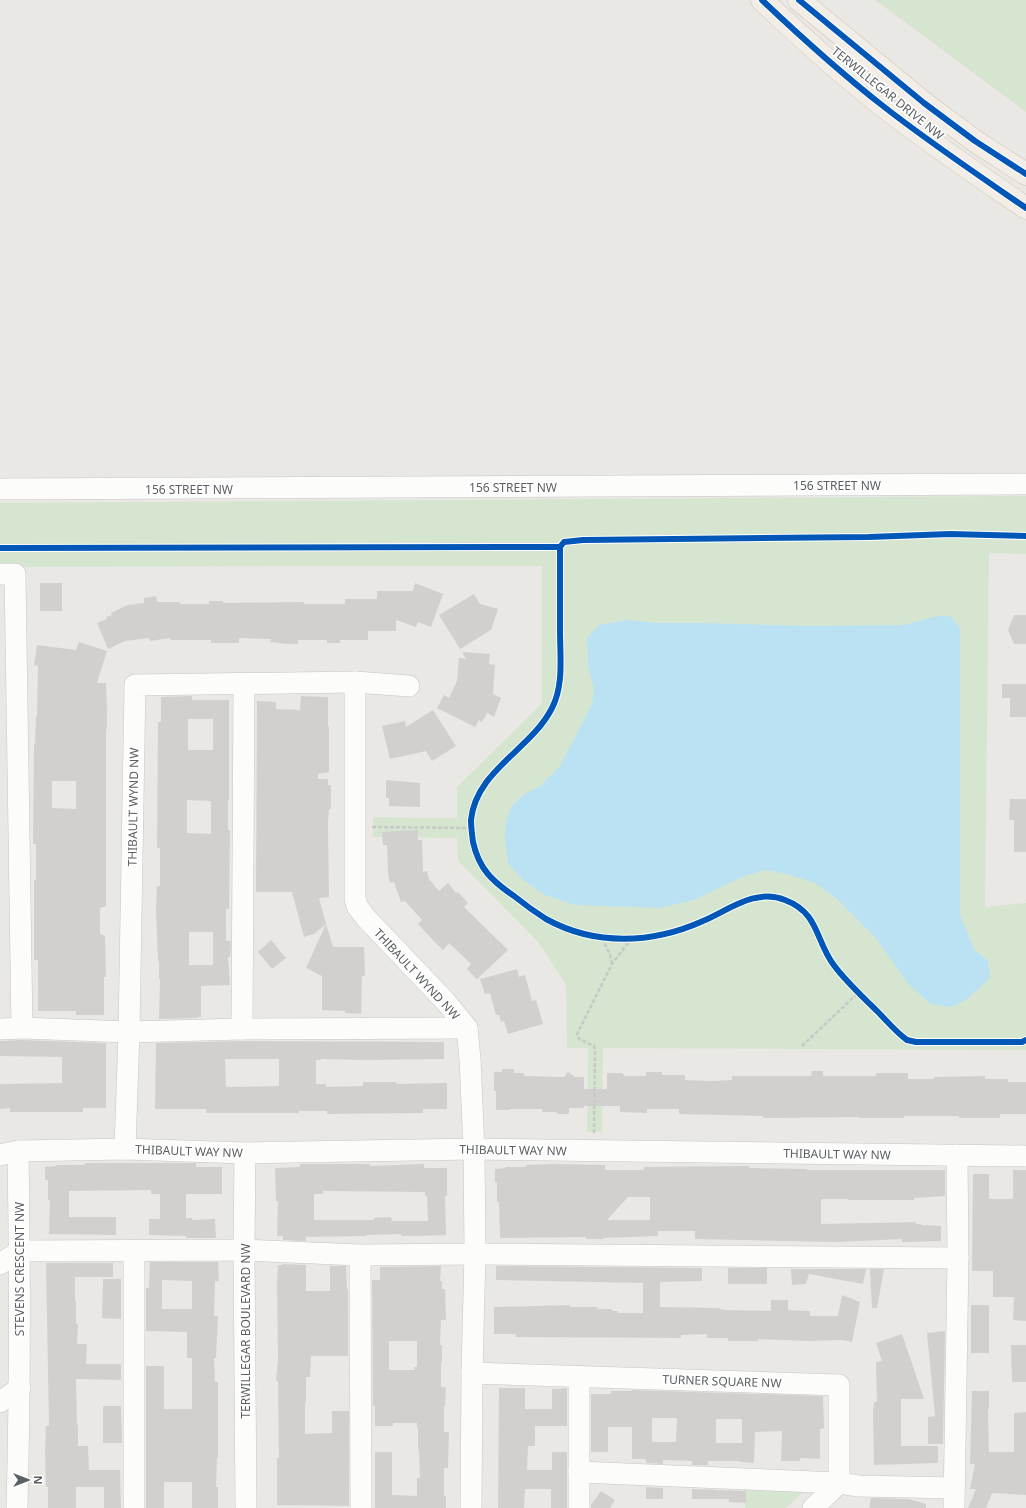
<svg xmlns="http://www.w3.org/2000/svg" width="1026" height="1508" viewBox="0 0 1026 1508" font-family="'Noto Sans',sans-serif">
	<rect width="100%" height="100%" fill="#eae8e4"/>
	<g fill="#d6e5d0">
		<polygon points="875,0 1026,0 1026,112"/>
		<polygon points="1026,496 1026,554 989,553 985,907 1026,903 1026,1050 603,1048 602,1132 587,1132 588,1048 567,1048 566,985 539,943 458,861 457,838 373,837 373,817 457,818 457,787 542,703 542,566 0,567 0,503"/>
		<polygon points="798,1489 804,1491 786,1508 745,1508 744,1490"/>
	</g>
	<polygon fill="#bae2f3" points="937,616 950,616 960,628 960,915 974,949 988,961 990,978 966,1000 951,1007 931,1004 909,985 875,937 838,900 815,883 787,874 765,870 742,877 694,900 660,908 575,905 545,895 522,879 508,864 505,839 506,821 511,807 524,794 539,787 560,766 592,704 594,689 588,666 587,638 599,625 626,620 657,623 699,623 812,626 904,625"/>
	<g fill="#d2d0ce" fill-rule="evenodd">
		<rect x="40" y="583" width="22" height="28"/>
		<polygon points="415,583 443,594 431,627 418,622 416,627 396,620 396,631 368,631 368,640 340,640 340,643 327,643 327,640 298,640 298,644 286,644 270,642 271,639 239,638 239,643 211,643 211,640 170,640 170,638 150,641 149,638 125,641 108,649 97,623 107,619 106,617 112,615 111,613 128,605 144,603 144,598 156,596 157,602 180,602 180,604 209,604 209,601 223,601 223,603 304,602 304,604 345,604 345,599 377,599 377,591 413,591"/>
		<polygon points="474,594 480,604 498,609 491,630 460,649 439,615"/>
		<polygon points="1014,615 1026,615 1026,644 1014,644 1008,630"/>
		<path d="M79,642l28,9 -10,32h9l1,27v19h-1v177l-6,2v26l5,2 1,41h-2v38h-28v-4h-38v-51h-4v-80h2v-36h-3l1,-100h1l1,-28h1l1,-50 -4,-1 3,-20 39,5zM52,781h24v28l-24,-1z"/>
		<polygon points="462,652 490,654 489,664 495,665 493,694 501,698 494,717 487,713 482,722 479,720 475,727 437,708 444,695 449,698 457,681 459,658 466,659"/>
		<polygon points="1002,684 1026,684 1026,717 1010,717 1010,698 1002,698"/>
		<path d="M192,696v4h37v100h-1v30h2l-1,79h-3v32h5l-1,16h-2l2,28 -29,1v31h-3v1l-39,1 1,-40h-1v-18h-1l-2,-52 1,-23h3v-38h-3l1,-126h3v-25zM188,719h25v31h-25zM187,800l24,1v33l-24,-1zM189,932h24v33h-24z"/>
		<polygon points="301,696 328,697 328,726 329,726 329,772 318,774 318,779 328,779 328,785 331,785 331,809 329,809 328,824 329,897 319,898 326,924 314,934 304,937 292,892 256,892 257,701 276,702 276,709 300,710"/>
		<polygon points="433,710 456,746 432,761 426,751 390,759 382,726 405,721 406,727"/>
		<polygon points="386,780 420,783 420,807 389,806 389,798 386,798"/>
		<polygon points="1010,799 1026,799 1026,852 1014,852 1014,820 1009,820"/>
		<polygon points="418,830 418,840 422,840 423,872 427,871 429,879 439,891 448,883 456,893 458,892 468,903 464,907 508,950 477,979 467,969 471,964 449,943 443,950 432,939 418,924 422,920 405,901 401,902 394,882 390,883 388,873 387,845 383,845 382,832"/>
		<polygon points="326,924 333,947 364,947 365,976 362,976 361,1014 345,1013 345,1011 322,1010 322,976 306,968"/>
		<polygon points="271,940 286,958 272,969 258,952"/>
		<polygon points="517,969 519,977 525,975 532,1001 536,1000 543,1024 508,1034 504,1021 501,1022 499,1015 496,1015 490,993 485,994 480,979"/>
		<polygon points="22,1040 106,1043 106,1108 83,1108 83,1112 10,1112 10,1108 0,1109 0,1084 62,1083 62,1057 0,1056 0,1041"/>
		<path d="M242,1041l202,1v17l-81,1 -42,-1v1h-5v24h10v3l37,-1v-4h33v2l51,-1v26h-24v4l-96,1v-3h-28v2h-93v-4h-51l1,-66zM225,1059h54v27l-53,1z"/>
		<polygon points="502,1069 514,1069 514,1073 524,1073 524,1076 564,1077 568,1072 575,1077 584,1077 584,1089 607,1089 607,1073 622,1073 625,1076 646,1076 646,1072 662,1072 662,1075 685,1075 685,1080 712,1081 732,1080 732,1076 811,1076 812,1071 823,1071 823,1076 876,1076 876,1073 908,1073 908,1079 934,1079 934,1077 985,1076 985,1079 1008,1079 1008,1082 1026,1082 1026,1114 1000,1114 1000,1118 959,1118 959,1116 904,1116 904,1118 859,1118 859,1117 776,1118 763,1118 763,1116 679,1114 679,1109 647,1109 647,1113 620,1112 620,1106 584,1106 584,1108 569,1108 569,1114 557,1114 557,1112 542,1112 542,1109 510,1109 510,1110 496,1110 496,1091 494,1091 494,1073 495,1072 502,1072"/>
		<polygon points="85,1163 196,1163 196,1167 222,1167 222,1194 186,1194 186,1218 192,1218 192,1220 215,1219 216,1238 186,1238 186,1236 149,1235 149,1219 160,1219 160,1194 151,1194 151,1190 69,1191 69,1217 116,1217 116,1235 49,1234 50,1200 48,1200 48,1180 45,1180 45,1167 56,1166 56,1165 85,1165"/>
		<path d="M300,1164h70v2l54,-2v4h23v28h-2l1,39 -28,1h-17v-2l-35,1v1l-60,1v4l-23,-1v-4h-6l1,-35h-2l-1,-33 25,-1zM323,1191l102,1v4h2l1,25h-36l-1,-4 -17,1v2h-60v-26h9z"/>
		<path d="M552,1164l53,1v5h39v-3l105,-1v2l58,1v1h138v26l-31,2v2h-66v-1h-25l-2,1v24l95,-2v2h5v1l20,1v15l-39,1v-3l-63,3 -144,-3v-8h-37v5l-55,2v1h-17v-2l-86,1 -1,-36h-2v-20h-2v-13l10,-1v-1h21v-2zM628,1197h22v23h-43z"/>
		<polygon points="1013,1170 1026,1170 1026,1321 1013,1320 1014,1297 993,1297 993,1271 972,1271 973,1174 989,1174 989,1199 1013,1199"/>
		<path d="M150,1262h68l1,19h-4l-1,35h4l-2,42h-2l1,24h3v76h-1l-1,29h2v21h-26v-26h-28v26h-18v-142h18v43h28v-51h-5v-26l-41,-1v-43h3zM162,1280l30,1v28h-30z"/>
		<polygon points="46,1263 113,1263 113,1277 75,1277 75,1301 76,1301 76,1324 78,1324 77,1344 87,1344 86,1364 121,1364 121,1380 76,1379 77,1425 78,1425 78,1446 88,1446 89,1470 120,1470 121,1508 104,1508 104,1487 76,1487 76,1508 48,1508 48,1487 46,1487 45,1451 46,1426 49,1426"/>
		<polygon points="283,1264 306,1265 306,1291 330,1291 330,1266 346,1266 347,1289 348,1289 348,1356 311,1356 310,1377 306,1377 306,1403 305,1403 305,1434 332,1433 332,1411 349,1411 349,1506 277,1505 277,1458 279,1458 278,1381 276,1381 278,1360 277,1285 278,1265 283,1265"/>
		<path d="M441,1266l-1,15h2v8h3l1,31h-5l-1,25h2v18h-1v24h5l-1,19h-1v26h5l-1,36h-4v28h2v12h-71v-56h17v43l25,1v-18h3l-1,-29h-1v-21h-1v-5h-24v3h-18v-20h-2l-1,-126h8v-13zM389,1341h28v26h-3l1,3h-26z"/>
		<polygon points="496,1266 702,1268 702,1281 660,1282 660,1307 720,1308 720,1309 725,1310 771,1311 771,1300 788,1300 788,1310 810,1311 810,1316 838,1316 842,1295 860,1302 852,1342 843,1340 809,1341 758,1339 758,1341 728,1341 728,1338 707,1338 707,1334 681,1335 681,1338 516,1337 516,1334 494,1334 494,1307 570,1305 570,1307 597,1307 597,1309 611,1309 613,1311 618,1311 618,1313 643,1313 643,1283 496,1280"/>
		<rect x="728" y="1268" width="39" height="16"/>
		<polygon points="791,1269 866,1269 863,1284 809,1274 806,1284 792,1285"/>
		<polygon points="870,1269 884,1269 877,1308 872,1308"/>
		<polygon points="103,1279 121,1279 121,1319 102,1318"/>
		<rect x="971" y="1305" width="18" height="48"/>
		<polygon points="945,1331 943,1444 928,1444 928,1417 935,1416 927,1333"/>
		<polygon points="902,1334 924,1399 901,1399 901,1446 938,1446 938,1463 874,1465 873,1413 874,1402 877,1402 876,1362 882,1361 876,1343"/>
		<polygon points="1011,1345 1026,1345 1026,1382 1012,1382"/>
		<polygon points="499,1388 525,1388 525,1409 552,1409 552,1389 567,1388 567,1426 535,1426 535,1446 528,1446 527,1470 552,1470 552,1452 567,1452 567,1508 551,1508 551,1489 525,1489 524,1508 498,1508"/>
		<path d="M632,1390l191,6 1,32 -4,1v30l-20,-1v3h-19l1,-30 -27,1 -1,31 -14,-1v-1h-32v4h-16v-4l-29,-1v4l-17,-1v-4h-14v-32h-24v25h-17v-58h20v-3h21zM652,1418h25l-1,24h-24zM716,1419h26v24h-26z"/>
		<polygon points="972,1391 989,1391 989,1409 988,1409 989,1452 1014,1452 1014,1413 1026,1412 1026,1495 992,1493 986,1508 968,1508 976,1489 970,1489 975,1464 970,1464"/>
		<polygon points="103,1406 121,1406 122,1443 103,1443"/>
		<polygon points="646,1487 663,1488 663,1499 646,1499"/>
		<polygon points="692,1489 746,1491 746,1503 729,1502 729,1499 692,1499"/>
		<polygon points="601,1491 615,1500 610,1508 591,1508 591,1505"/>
		<polygon points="871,1498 908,1499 926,1504 926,1508 869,1508"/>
	</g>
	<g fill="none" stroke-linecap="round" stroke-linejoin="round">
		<g stroke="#c6c5c5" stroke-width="22">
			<g id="minor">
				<polyline points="0,489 1026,484"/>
				<polyline points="0,574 15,574 22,1028"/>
				<polyline points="355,682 409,686"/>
				<polyline points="0,1029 22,1028 129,1032 242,1029 467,1028"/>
				<polyline points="242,1029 244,684"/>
				<polyline points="125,1149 129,1032 135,685 355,682 355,898 357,906 366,918 446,1002 467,1028 470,1059 474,1149 475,1254 472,1373 471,1508"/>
				<polyline points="245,1153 244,1250 246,1508"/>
				<polyline points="0,1155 18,1151 125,1149 245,1153 474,1149 1026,1156"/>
				<polyline points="360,1255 361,1508"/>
				<polyline points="0,1264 20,1251 244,1250 360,1255 475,1254 958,1258"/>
				<polyline points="472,1373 839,1385 839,1483 813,1508"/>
				<polyline points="579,1376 579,1508"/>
				<polyline points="0,1402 20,1388"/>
				<polyline points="579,1472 839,1483 859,1486 954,1488"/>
				<path d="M17,1508c3,-119 3,-238 1,-357"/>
				<polyline points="134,1508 134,1252"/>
				<polyline points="954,1508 958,1258 957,1155"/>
			</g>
		</g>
		<g stroke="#d0c5b4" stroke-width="23">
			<g id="major">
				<path d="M762,0c39,37 79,73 121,106 46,36 95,69 143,102"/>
				<polyline points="799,0 924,103 975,141 1026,174"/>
			</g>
		</g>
		<g stroke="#c6cac7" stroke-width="2.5" stroke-dasharray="4 2" stroke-linecap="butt">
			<polyline points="372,827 471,828"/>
			<polyline points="602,938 610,955 612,964"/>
			<polyline points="802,1046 859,992"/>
			<polyline points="594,1133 595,1051 594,1046 579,1039 577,1034 612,964 631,939"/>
		</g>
		<use href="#minor" stroke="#fcfcfb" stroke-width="21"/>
		<use href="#major" stroke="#f2eee7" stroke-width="22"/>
		<g stroke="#fff" stroke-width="8">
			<g id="cycleway">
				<path d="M762,0c39,37 79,73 121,106 46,36 95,69 143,102"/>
				<polyline points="799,0 924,103 975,141 1026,174"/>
				<path d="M1026,536l-76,-2 -81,3 -286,3 -19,2 -4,5c0,28 0,55 0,83 0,26 4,55 -8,78 -21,42 -76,62 -81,112 0,7 1,14 2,22 6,27 19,39 41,54 10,8 21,16 32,23 49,27 106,25 157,2 26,-11 52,-33 82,-21 34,13 30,39 48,64 13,18 30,33 45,48 9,9 18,20 29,28l9,2h106l4,-2"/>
				<polyline points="0,548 560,547"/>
			</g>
		</g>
		<use href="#cycleway" stroke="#0057b8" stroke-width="6"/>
	</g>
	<g text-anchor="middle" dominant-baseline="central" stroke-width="3.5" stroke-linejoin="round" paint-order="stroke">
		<g font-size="12" fill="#5a5f62" stroke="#fff">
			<text transform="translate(888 93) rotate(39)">TERWILLEGAR DRIVE NW</text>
			<text x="837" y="485">156 STREET NW</text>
			<text x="513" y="487">156 STREET NW</text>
			<text x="189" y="489">156 STREET NW</text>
			<text transform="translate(133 807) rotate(-89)">THIBAULT WYND NW</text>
			<text transform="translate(417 974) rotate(47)">THIBAULT WYND NW</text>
			<text transform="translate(513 1150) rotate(1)">THIBAULT WAY NW</text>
			<text transform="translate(189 1151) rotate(2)">THIBAULT WAY NW</text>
			<text transform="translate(837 1154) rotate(1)">THIBAULT WAY NW</text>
			<text transform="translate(19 1269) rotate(-90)">STEVENS CRESCENT NW</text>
			<text transform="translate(245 1331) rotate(-90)">TERWILLEGAR BOULEVARD NW</text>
			<text transform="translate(722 1381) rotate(2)">TURNER SQUARE NW</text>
		</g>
	</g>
	<g transform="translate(28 1480) rotate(90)" stroke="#ffffff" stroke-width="3" paint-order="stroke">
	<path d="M0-3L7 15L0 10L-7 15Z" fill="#5a5f62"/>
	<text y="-6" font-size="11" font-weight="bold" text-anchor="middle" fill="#5a5f62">N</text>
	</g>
</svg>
